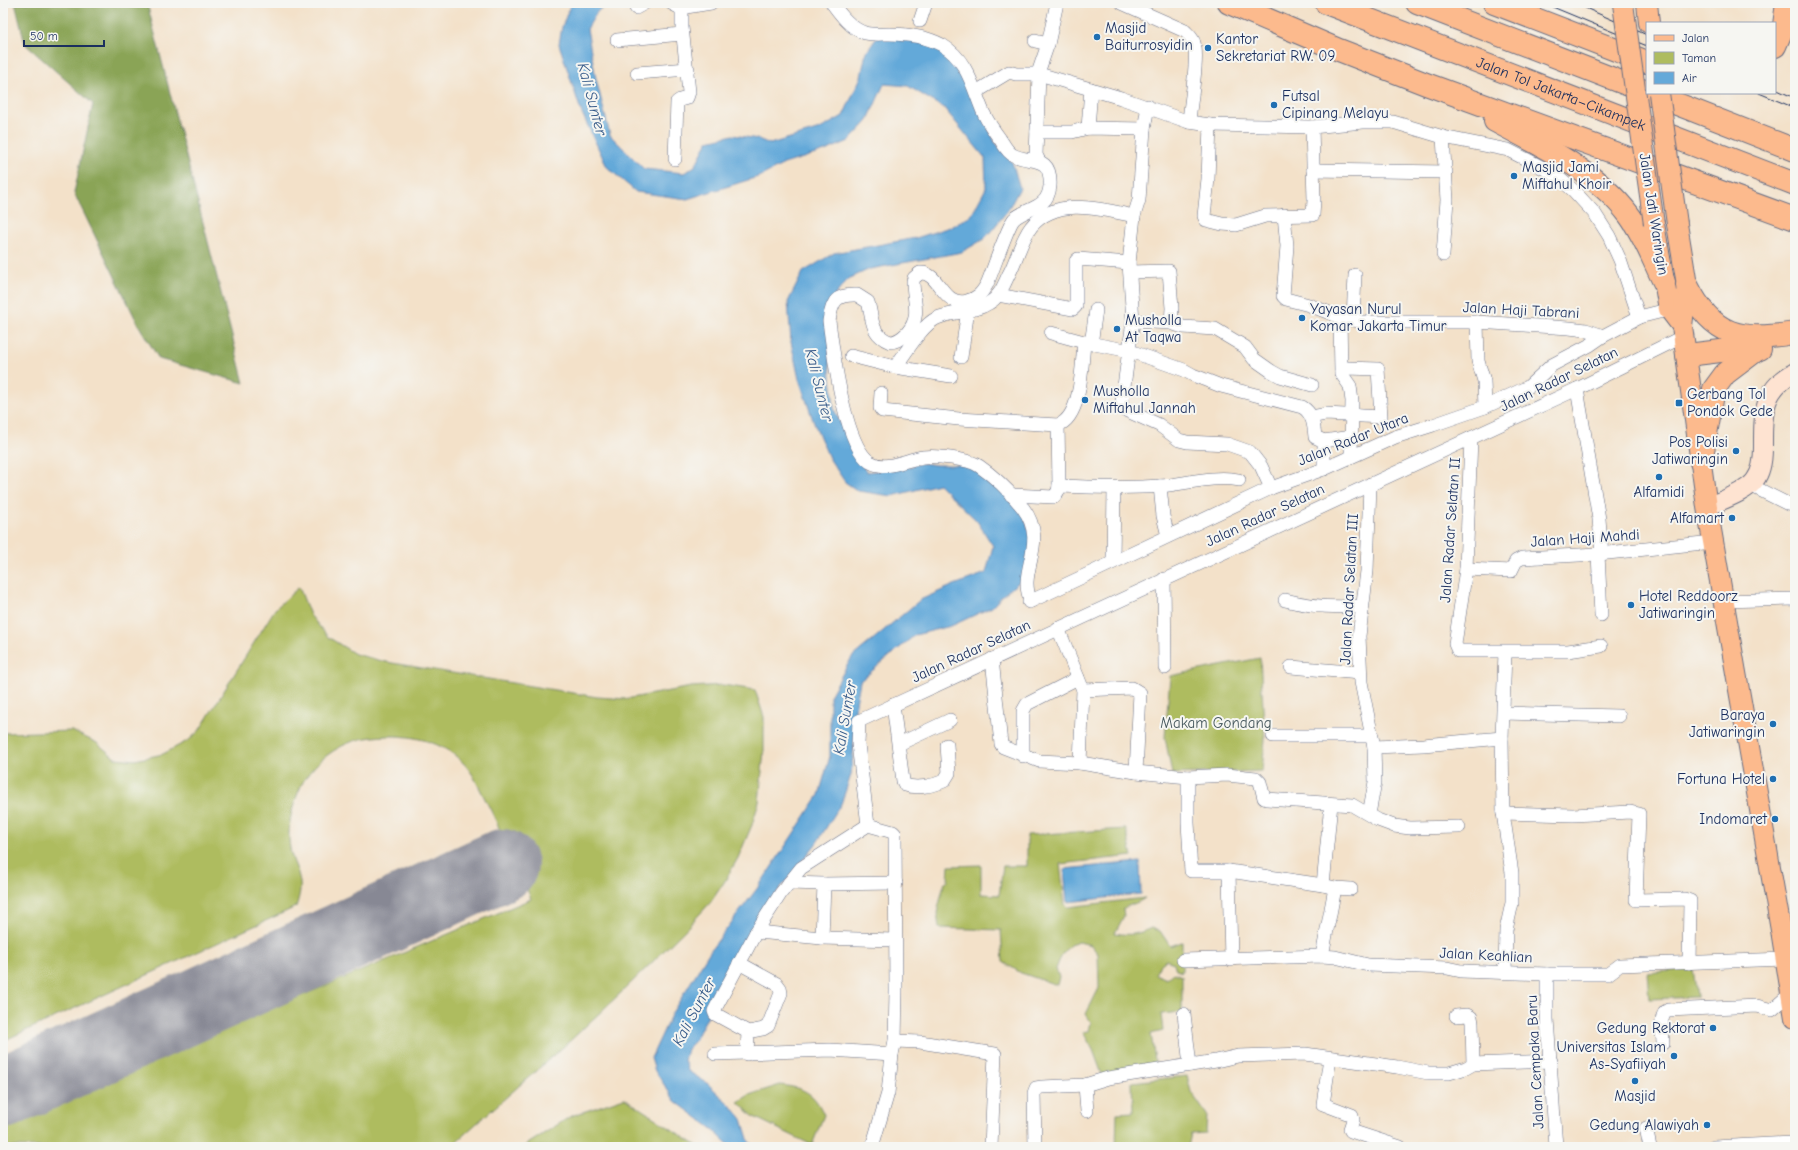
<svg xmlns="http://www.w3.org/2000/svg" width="1798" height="1150" viewBox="0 0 1798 1150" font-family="'Comic Neue',sans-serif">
	<rect width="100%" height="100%" fill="#f6f6f2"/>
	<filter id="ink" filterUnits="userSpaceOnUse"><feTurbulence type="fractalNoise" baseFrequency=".025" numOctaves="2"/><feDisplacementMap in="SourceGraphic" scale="8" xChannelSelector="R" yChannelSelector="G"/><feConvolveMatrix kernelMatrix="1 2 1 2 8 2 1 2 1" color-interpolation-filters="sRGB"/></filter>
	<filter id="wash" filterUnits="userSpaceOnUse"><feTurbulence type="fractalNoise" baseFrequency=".012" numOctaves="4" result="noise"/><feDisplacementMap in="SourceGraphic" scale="16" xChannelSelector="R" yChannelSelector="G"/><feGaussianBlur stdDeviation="0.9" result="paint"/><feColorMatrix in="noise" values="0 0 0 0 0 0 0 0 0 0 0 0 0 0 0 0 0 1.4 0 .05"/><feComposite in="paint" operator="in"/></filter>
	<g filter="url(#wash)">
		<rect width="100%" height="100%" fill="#f3e1c9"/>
		<g fill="#aebc5f" stroke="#64765e">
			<path d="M299,587l11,28 18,22 27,17 31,8 211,35 29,2 65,-12 32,-2 32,5 9,27v33l-5,52 -7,23 -14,33 -13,23 -15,22 -26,28 -59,58 -54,51 -121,107h-447v-25l528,-223c-9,-23 -20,-46 -31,-69 -6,-14 -13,-27 -20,-41 -3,-5 -6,-13 -10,-18 -24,-33 -67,-39 -104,-33 -25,4 -52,23 -64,46 -11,23 -17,49 -10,73 2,7 6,13 7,20 3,10 0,20 -3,30l-293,134v-308l69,-2 25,12 18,15 20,2 28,-6 26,-14 10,-9 76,-122z"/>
			<polygon points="1260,658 1265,740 1262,771 1172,774 1165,737 1170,676"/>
			<path d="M1126,829l6,27 -72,8 5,41 3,2 77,-9c-8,6 -15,6 -22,11l1,7 -9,17c14,3 24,1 36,-5l9,3 10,15 12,-4v30l-6,-2 -2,-7 -8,-3 -6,5 -5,9 12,5 7,-6 8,3v36l-21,2 2,17 -12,3 5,33 -53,10 -10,-27 -10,-18 6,-1 2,-9 -5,-8 13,-26 -1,-34 -7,-9 -12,-3 -9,3 -8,9 -6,15 3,8 -2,8 -36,-12 -18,-11 -2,-32 -62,-2 -2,-15 7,-29 4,-3 1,-15 32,-1v29l18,1 4,-29h24v-31z"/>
			<polygon points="1693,969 1697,997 1649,999 1647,973"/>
			<polygon points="1187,1076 1191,1092 1207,1115 1206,1133 1191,1134 1188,1147 1116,1147 1117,1113 1133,1112 1132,1082"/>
			<path d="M780,1085c24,3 34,7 44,30l-12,30 -58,-28 -16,-15 11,-7z"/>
			<polygon points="624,1098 699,1147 523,1147 571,1116"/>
		</g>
		<polygon fill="#8aa456" stroke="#526a5a" points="15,3 147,3 244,383 159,359 139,326 74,193 93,104 25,44"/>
		<g fill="#64a9d9" stroke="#406c9c">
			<polygon points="571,3 607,3 597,12 587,29 596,79 610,135 644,169 684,173 695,166 708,141 733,135 758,139 770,144 820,129 843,116 861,77 866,53 878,36 896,35 939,47 957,62 995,142 1012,162 1020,188 1008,210 992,230 984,239 962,252 870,269 848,279 832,299 829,357 834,409 856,457 867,472 912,466 923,463 936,465 975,465 1022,509 1033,544 1024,578 1004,594 992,607 951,626 915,635 860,681 855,709 855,736 851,775 841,804 816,844 778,891 743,948 694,1042 687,1049 684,1060 688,1071 707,1083 732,1107 742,1119 749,1142 755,1147 731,1147 710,1127 675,1101 655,1071 651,1058 672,1013 710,951 759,886 819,795 830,756 830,696 852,657 920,600 954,585 986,573 993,546 977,521 939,484 892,496 858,491 845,482 829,458 814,423 799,379 791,342 788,302 803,272 834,253 916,238 953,226 971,216 986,188 985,158 944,108 908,86 884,84 867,122 849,141 825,151 784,164 761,176 687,199 636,192 607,167 581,111 559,44 562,27"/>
			<polygon points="1140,862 1141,894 1067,902 1064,869"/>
		</g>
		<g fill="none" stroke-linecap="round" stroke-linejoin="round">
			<polyline stroke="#878894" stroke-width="72" points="3,1093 502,865"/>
		</g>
	</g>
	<g filter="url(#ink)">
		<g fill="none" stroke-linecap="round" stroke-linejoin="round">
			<g stroke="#676d83" stroke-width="14">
				<g id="street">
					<polyline points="671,3 682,9"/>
					<path d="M832,3c8,11 19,26 33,30 8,2 16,1 24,1 19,0 36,2 53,11 26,15 31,44 42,69 4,8 10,17 16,25 4,6 7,13 13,16 16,9 39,-2 37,31 -2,23 -22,21 -36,33 -6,6 -22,54 -27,65 -5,9 -9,14 -20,17 -24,7 -28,-30 -47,-28l-6,5 -1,3c0,20 9,35 -6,52 -5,5 -10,9 -17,9 -20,-8 -17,-23 -22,-40l-11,-7c-21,-1 -25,6 -28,26 4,30 15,124 41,141 17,10 36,-3 53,-5 12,-2 46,2 56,9 16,11 32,27 44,42 27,36 -7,63 8,93"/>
					<path d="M1122,3l63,28c4,4 8,7 9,12 5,15 -4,61 -5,79"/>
					<polyline points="636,8 645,3"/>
					<polyline points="682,9 686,7 711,3"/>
					<polyline points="920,21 926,3"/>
					<polyline points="617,40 682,34"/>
					<polyline points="1035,41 1048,44"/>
					<polyline points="637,73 688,69"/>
					<polyline points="1038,73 1048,44 1057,3"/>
					<polyline points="976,92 1009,72 1016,74 1039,74 1121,98 1189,122 1210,125 1312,127 1363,122 1393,122 1443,137 1508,150 1547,170 1560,179 1574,191 1595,214 1609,236 1620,260 1639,317"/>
					<polyline points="1148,106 1144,129 1139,200 1134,216 1129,263 1133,321 1121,408 1159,425 1179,440 1187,442 1227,444 1250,452 1261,466 1271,488"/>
					<polyline points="1210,125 1208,179 1204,216 1206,220 1222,224 1236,225 1265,216 1313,215 1314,200 1312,127"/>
					<polyline points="1088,128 1091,89"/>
					<polyline points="1037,132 1072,132 1088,128 1144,129"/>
					<polyline points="1443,137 1447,200 1443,255"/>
					<polyline points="675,159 677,102 680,100 687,98 689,92 682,27 682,9"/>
					<polyline points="1039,161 1036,155 1039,74"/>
					<polyline points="1313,170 1446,172"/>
					<polyline points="1284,215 1287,246 1283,296 1286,299 1309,305 1340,317 1362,322 1477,322 1569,328 1586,330 1603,336"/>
					<polyline points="1130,272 1169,271 1172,308 1171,323"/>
					<polyline points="998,295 1073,309 1076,306 1076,261 1078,259 1129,263"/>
					<polyline points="1340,317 1341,373 1350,386 1352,401 1351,456"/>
					<polyline points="1353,320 1355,275"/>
					<polyline points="1133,321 1171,323 1183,327 1215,329 1245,347 1254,359 1271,371 1280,376 1312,385"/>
					<polyline points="1477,322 1478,361 1484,381 1485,407"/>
					<path d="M1051,333l33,9 46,9 54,19 9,5 28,11 81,21c11,6 12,19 13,30l9,4v28"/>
					<polyline points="1091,344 1096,310"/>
					<polyline points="851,356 895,367 951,376"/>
					<polyline points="961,357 968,310"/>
					<path d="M895,367c11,-14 26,-41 42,-49 16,-7 37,-5 52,-15 11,-6 15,-19 20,-29 8,-15 12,-34 22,-47 25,-31 70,-18 103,-11"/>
					<polyline points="1577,389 1599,519 1602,554"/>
					<path d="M881,393l-1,15 2,3 77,8 99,6c24,-8 24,-62 26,-83"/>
					<polyline points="1311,417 1326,414 1381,417 1378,369 1347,368 1343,369 1341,373"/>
					<polyline points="1058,425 1059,486"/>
					<polyline points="1471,438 1466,569 1455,644 1458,651 1568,651 1601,646"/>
					<polyline points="1324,441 1351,437"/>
					<polyline points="1750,485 1788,504 1795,505"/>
					<polyline points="1160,486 1163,516 1168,536"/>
					<path d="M1011,495l43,2 4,-6 1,-5c33,1 67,3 101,0 25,-2 54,-11 79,-6"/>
					<polyline points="1598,554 1601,615"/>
					<polyline points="1113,562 1114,488"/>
					<polyline points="1466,569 1511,571 1516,561 1522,558 1598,554 1713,542"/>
					<polyline points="1164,579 1165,668"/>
					<path d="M1285,600c26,7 50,8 77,6"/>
					<polyline points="1723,601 1795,599"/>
					<polyline points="1029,602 1271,488 1324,469 1395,437 1433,425 1485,407 1513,394 1528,387 1552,365 1590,345 1603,336 1639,317 1675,308"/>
					<polyline points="1058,628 1083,690 1080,763"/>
					<polyline points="1505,652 1502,738 1503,813 1512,873 1512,903 1506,930 1505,972"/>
					<polyline points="992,659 1001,744 1003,747 1039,761 1080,763 1136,772 1188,777 1188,823 1191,871 1229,871 1323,885 1335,888 1351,889"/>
					<polyline points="1291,667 1360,673"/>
					<polyline points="1083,690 1132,688 1140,693 1136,772"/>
					<path d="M893,705l10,76 2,4c11,4 28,1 39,-4l5,-8 -2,-28"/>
					<polyline points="1504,713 1619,716"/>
					<polyline points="1273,736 1371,736"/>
					<polyline points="899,744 950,720"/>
					<polyline points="1374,747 1423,745 1502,738"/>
					<polyline points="1023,756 1023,711 1027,704 1078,678"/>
					<polyline points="1188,777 1227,775 1256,778 1260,782 1264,798 1267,799 1352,805 1378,820 1394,826 1410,828 1459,827"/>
					<polyline points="1503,813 1573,815 1630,812 1639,814 1636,900 1684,899 1690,901 1689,963"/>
					<polyline points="1369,814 1375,782 1374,747 1361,682 1359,636 1367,571 1370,484"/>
					<polyline points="868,825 858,744 859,721 1577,389 1684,336"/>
					<polyline points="1229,871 1231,960"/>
					<polyline points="789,883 824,884"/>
					<polyline points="1323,885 1331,804"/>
					<polyline points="756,932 822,938 895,940"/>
					<polyline points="822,938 824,884 896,883"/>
					<polyline points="1322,956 1335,888"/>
					<polyline points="1183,960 1322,956 1335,957 1368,965 1447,968 1461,971 1547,974 1608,974 1620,965 1786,959"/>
					<polyline points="739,963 777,984 780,988 781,993 768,1026 763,1029 748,1032 747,1054"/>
					<polyline points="1547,974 1547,1019 1556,1147"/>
					<polyline points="1184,1014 1190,1065"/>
					<polyline points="1456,1016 1467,1015 1471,1017 1472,1023 1473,1064"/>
					<polyline points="748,1032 715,1014 714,1011 756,932 781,893 801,868 868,825 893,832 895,834 896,991 895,1041 892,1054 888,1093 872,1147"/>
					<polyline points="895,1041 920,1042 995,1054 991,1147"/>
					<path d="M1663,1043c0,-9 -5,-29 5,-33l89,-4 15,4 19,-17"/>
					<polyline points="715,1054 830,1050 892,1054"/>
					<polyline points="1330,1058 1323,1104 1352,1115 1353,1120 1350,1129 1351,1131 1400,1147"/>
					<polyline points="1085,1085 1087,1111"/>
					<polyline points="1646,1128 1650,1147"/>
					<polyline points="1035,1147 1034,1093 1036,1088 1042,1087 1085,1085 1108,1078 1216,1061 1238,1056 1305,1054 1397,1067 1428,1073 1449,1073 1466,1068 1473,1064 1551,1061"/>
					<polyline points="1714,1147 1792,1143"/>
				</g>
			</g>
			<g stroke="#676d83" stroke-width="20">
				<path id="secondary" d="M1707,507c13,-6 40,-15 48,-27 7,-9 8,-21 8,-32 0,-34 -1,-59 32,-76"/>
			</g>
			<g stroke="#676d83" stroke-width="22">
				<g id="primary">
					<polyline points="1647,3 1649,23"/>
					<polyline points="1654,224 1669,309 1682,326"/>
					<polyline points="1677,224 1687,285 1682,326 1707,507 1781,930 1795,1018"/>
				</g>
			</g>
			<g stroke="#676d83" stroke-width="24">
				<g id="highway">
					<polyline points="1229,3 1339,50 1426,84 1795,219"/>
					<path id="s1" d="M1326,3l469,181"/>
					<polyline points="1417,3 1647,92"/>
					<polyline points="1494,3 1647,62"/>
					<polyline points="1775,46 1784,25 1787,3"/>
					<polyline points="1649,93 1795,150"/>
					<path d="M1495,121c47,25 101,50 134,94 15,20 24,45 35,67"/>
					<path d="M1687,285c26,53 54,56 108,48"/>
					<polyline points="1687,355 1746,348 1760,349"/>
					<polyline points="1701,462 1714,389 1725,374 1758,349"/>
				</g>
			</g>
			<use href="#street" stroke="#fff" stroke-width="13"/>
			<use href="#secondary" stroke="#fee3d1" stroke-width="18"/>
			<use href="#primary" stroke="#fcba8d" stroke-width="20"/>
			<use href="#highway" stroke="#fcba8d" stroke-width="22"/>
			<g stroke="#1b2f5e" stroke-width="1">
				<polyline points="1543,3 1647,46"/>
				<polyline points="1574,3 1647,35"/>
				<polyline points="1775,89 1795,98"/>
				<polyline points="1759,93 1795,108"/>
			</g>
			<g stroke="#676d83" stroke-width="22" stroke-linecap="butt">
				<g id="primary-bridge">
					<polyline points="1623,4 1654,224"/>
					<polyline points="1659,93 1677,224"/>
				</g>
			</g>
			<use href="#primary-bridge" stroke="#fcba8d" stroke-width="20"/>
		</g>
	</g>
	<g fill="#1f6fb2" stroke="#f6f6f2" stroke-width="1.5">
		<circle cx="1097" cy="37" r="4"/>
		<circle cx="1208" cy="48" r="4"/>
		<circle cx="1274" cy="105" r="4"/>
		<circle cx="1514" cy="176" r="4"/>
		<circle cx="1302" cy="318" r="4"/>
		<circle cx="1117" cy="329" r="4"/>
		<circle cx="1085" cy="400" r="4"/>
		<rect x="1675" y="399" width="8" height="8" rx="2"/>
		<circle cx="1736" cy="451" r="4"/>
		<circle cx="1659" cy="477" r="4"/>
		<circle cx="1732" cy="518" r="4"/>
		<circle cx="1631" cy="605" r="4"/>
		<circle cx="1773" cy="724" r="4"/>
		<circle cx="1773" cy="779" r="4"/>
		<circle cx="1775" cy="819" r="4"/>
		<circle cx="1713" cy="1028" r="4"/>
		<circle cx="1674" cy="1056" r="4"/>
		<circle cx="1635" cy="1081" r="4"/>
		<circle cx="1707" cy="1125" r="4"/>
	</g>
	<g text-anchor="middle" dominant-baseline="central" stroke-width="4" stroke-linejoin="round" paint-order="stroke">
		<g font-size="15" fill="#1b2f5e" stroke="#f6f6f2" text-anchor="start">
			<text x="1105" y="28">Masjid<tspan x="1105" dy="17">Baiturrosyidin</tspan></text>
			<text x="1216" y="39">Kantor<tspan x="1216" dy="17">Sekretariat RW. 09</tspan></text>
			<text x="1282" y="96">Futsal<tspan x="1282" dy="17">Cipinang Melayu</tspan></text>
			<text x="1522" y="167">Masjid Jami<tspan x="1522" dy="17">Miftahul Khoir</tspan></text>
			<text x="1310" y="309">Yayasan Nurul<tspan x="1310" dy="17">Komar Jakarta Timur</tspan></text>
			<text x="1125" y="320">Musholla<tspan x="1125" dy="17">At Taqwa</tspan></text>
			<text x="1093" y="391">Musholla<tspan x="1093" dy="17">Miftahul Jannah</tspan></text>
			<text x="1687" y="394">Gerbang Tol<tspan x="1687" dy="17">Pondok Gede</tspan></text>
			<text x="1728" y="442" text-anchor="end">Pos Polisi<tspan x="1728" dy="17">Jatiwaringin</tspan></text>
			<text x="1659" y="492" text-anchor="middle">Alfamidi</text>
			<text x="1724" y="518" text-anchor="end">Alfamart</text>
			<text x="1639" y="596">Hotel Reddoorz<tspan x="1639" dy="17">Jatiwaringin</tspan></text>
			<text x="1765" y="715" text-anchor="end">Baraya<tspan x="1765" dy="17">Jatiwaringin</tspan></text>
			<text x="1765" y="779" text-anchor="end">Fortuna Hotel</text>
			<text x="1767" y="819" text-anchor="end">Indomaret</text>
			<text x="1705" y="1028" text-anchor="end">Gedung Rektorat</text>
			<text x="1666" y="1047" text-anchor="end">Universitas Islam<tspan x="1666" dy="17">As-Syafiiyah</tspan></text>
			<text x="1635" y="1096" text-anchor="middle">Masjid</text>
			<text x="1699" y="1125" text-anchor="end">Gedung Alawiyah</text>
		</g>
		<g font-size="15" fill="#1b2f5e" stroke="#f6f6f2">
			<text stroke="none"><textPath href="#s1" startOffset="252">Jalan Tol Jakarta–Cikampek</textPath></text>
			<text transform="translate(1654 214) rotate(81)">Jalan Jati Waringin</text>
			<text transform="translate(1521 310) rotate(3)">Jalan Haji Tabrani</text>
			<text transform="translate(1559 379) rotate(-26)">Jalan Radar Selatan</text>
			<text transform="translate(1353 439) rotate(-22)">Jalan Radar Utara</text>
			<text transform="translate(1265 515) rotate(-25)">Jalan Radar Selatan</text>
			<text transform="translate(1450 530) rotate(-86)">Jalan Radar Selatan II</text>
			<text transform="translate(1585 538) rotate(-4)">Jalan Haji Mahdi</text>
			<text transform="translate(1349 589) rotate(-87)">Jalan Radar Selatan III</text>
			<text transform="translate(971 651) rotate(-25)">Jalan Radar Selatan</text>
			<text transform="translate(1486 955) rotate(3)">Jalan Keahlian</text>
			<text transform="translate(1535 1062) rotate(-93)">Jalan Cempaka Baru</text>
		</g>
		<g font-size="15" fill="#47595e" stroke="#f6f6f2">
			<text x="1216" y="723">Makam Gondang</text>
		</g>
		<g font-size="16" font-style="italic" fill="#355a89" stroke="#f6f6f2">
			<text transform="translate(592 99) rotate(75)">Kali Sunter</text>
			<text transform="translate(819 385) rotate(76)">Kali Sunter</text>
			<text transform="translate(845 718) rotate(-80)">Kali Sunter</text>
			<text transform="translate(694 1012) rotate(-62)">Kali Sunter</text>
		</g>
	</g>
	<rect width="1798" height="1150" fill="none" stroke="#f6f6f2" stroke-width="16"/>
	<rect x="1646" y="22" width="130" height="72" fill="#f6f6f2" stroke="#9ea6b7"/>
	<rect x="1654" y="35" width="20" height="6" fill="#fcba8d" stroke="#9ea6b7"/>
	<text x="1682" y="42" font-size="12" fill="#1b2f5e">Jalan</text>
	<rect x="1654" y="52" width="20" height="12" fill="#aebc5f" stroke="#9ea6b7"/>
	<text x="1682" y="62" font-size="12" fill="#1b2f5e">Taman</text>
	<rect x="1654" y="72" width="20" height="12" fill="#64a9d9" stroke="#9ea6b7"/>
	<text x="1682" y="82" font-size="12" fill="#1b2f5e">Air</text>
	<path d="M24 40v6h80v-6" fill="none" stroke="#1b2f5e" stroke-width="2"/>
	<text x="30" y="40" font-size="12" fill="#1b2f5e" stroke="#f6f6f2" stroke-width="3" paint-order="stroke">50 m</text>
</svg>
